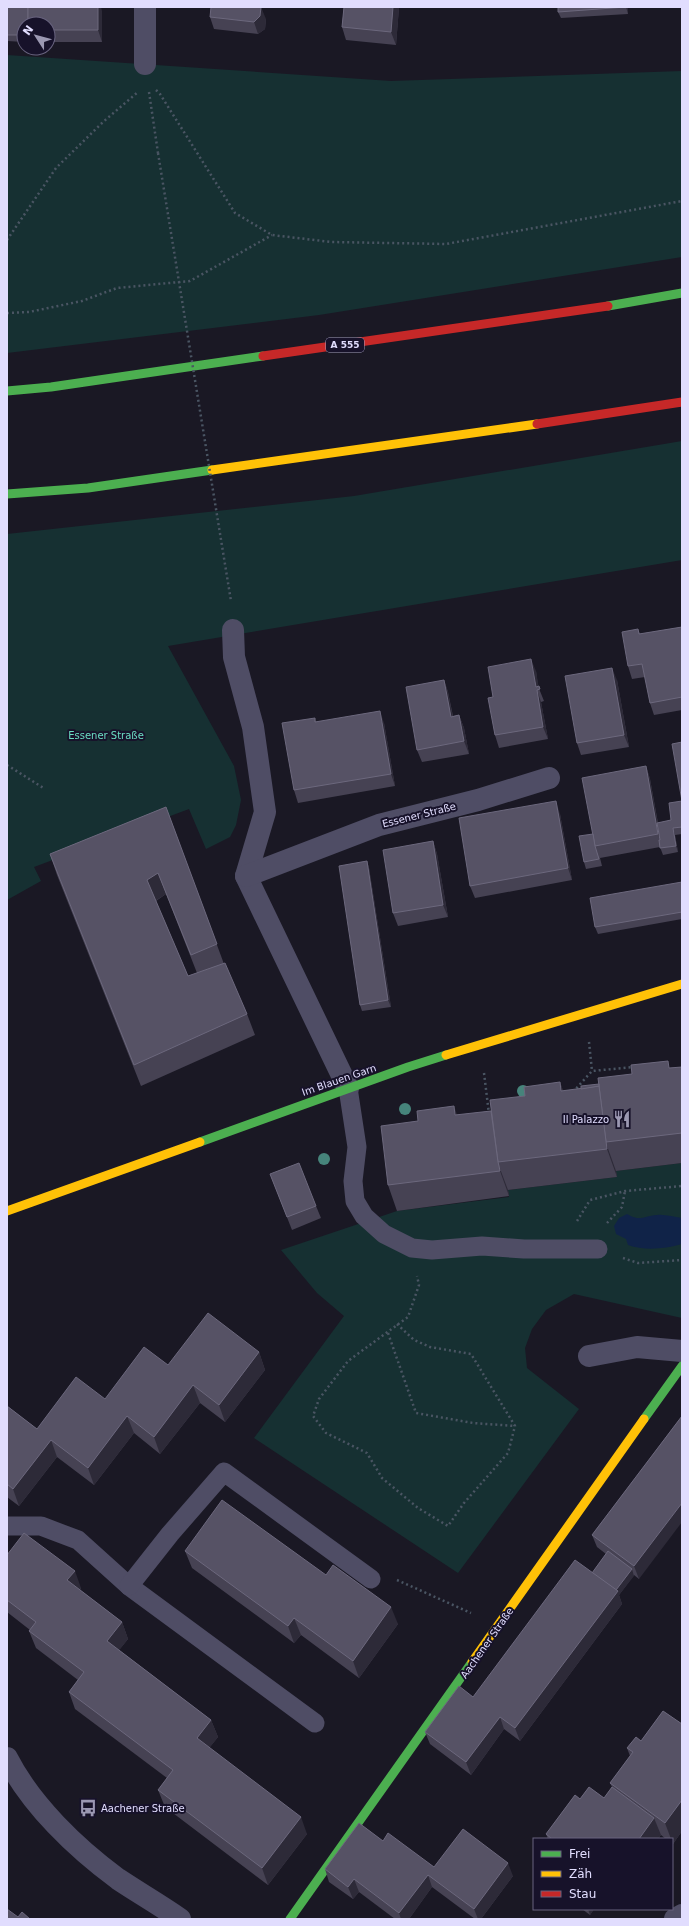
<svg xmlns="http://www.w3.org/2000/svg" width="689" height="1926" viewBox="0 0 689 1926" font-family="'DejaVu Sans',sans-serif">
	<rect width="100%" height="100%" fill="#1a1824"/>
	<g fill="#163032">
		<polygon points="7,55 391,81 682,71 682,257 319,315 7,353"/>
		<polygon points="682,441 682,560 168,646 234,766 241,800 236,825 230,837 206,849 189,809 34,867 41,881 7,900 7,534 354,496"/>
		<polygon points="682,1163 682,1318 574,1294 546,1310 532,1329 525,1348 527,1368 579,1409 458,1573 254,1438 344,1316 317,1293 281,1250 397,1211 509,1197 508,1190 617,1177 616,1171"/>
	</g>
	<path fill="#102348" d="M627,1214c14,8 16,2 30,1 7,-1 17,2 25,3v26c-18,5 -37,7 -54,1l-2,-6 -10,-5 -2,-8 5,-8z"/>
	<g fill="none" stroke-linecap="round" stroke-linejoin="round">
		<g stroke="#4a5563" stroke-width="2.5" stroke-dasharray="2 3" stroke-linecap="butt">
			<polyline points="156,90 160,94 235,213 272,235 331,242 446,244 682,201"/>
			<polyline points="149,92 158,153"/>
			<polyline points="7,240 56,168 103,122 138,92"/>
			<polyline points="7,313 29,312 82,301 117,288 190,281 272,235"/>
			<polyline points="7,765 45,789"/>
			<polyline points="589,1042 592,1071"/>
			<polyline points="484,1073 489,1114"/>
			<polyline points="573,1092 592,1071 633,1067"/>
			<polyline points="577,1221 590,1200 625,1191 682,1186"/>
			<polyline points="607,1223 622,1207 625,1191"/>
			<polyline points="623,1258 638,1263 682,1260"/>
			<polyline points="397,1324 414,1340 430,1347 471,1354 515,1426 508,1453 464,1503 448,1526 418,1508 382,1478 367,1453 326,1433 313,1416 319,1399 348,1361 408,1317 419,1285 417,1276"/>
			<polyline points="388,1333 416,1413 473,1423 515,1426"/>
			<polyline points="397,1580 471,1613"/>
		</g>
		<g stroke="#4f4d65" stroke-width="19">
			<polyline points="348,1088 357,1147 353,1181 355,1201 364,1216 384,1234 412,1248 432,1250 482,1246 524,1249 598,1249"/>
			<polyline points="7,1526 41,1526 78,1540 129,1586 315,1723"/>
			<polyline points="129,1586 170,1534 224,1472 371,1579"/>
		</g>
		<g stroke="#4f4d65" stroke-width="22">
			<polyline points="145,7 145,64"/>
			<polyline points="233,630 234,657 253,727 265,812 246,876 348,1088"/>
			<polyline points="246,876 379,825 478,800 549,778"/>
			<polyline points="589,1356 637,1347 682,1351"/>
			<path d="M7,1758c24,47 69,90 111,121 21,14 42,26 62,40"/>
			<polyline points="675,1919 682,1915"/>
		</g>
		<g stroke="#4caf50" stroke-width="9">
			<polyline points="608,306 682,293"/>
			<polyline points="7,391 51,387 263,356"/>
			<polyline points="7,494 88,488 212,470"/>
			<polyline points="200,1142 408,1067 446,1055"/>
			<polyline points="644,1419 682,1366"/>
			<polyline points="290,1919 472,1662"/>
		</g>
		<g stroke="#ffc107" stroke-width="9">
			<polyline points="212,470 537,424"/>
			<polyline points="446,1055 682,984"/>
			<polyline points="7,1211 200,1142"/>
			<polyline points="472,1662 644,1419"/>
		</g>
		<g stroke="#c62828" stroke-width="9">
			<polyline points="263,356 608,306"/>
			<polyline points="537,424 682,402"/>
		</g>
		<polyline stroke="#4a5563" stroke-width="2.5" stroke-dasharray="2 3" stroke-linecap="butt" points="158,153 231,601"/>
	</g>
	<g fill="#46847b">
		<circle cx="523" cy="1091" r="6"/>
		<circle cx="405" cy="1109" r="6"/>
		<circle cx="324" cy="1159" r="6"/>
	</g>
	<g fill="#464253" fill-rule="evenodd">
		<polygon points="7,7 102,11 102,42 48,42 48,24 24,24 24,42 7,41"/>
		<polygon points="344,7 399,7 396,45 346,40 342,27"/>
		<polygon points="558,7 628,7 628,14 561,18 558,12"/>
		<polygon points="210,17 266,19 265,29 258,34 214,29"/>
		<polygon points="682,627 682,710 654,715 650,703 645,677 632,679 628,666 638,629 640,634"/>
		<polygon points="536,671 538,686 544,701 541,702 548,739 499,748 495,735 493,697"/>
		<polygon points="444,680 448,692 453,716 459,715 464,728 469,754 422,762 417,750"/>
		<polygon points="617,680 629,747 581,755 577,743"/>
		<polygon points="315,718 316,722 384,723 395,786 298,803 294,790"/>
		<polygon points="646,766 650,779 658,823 671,820 682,801 682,834 675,835 678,852 663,855 660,847 600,858 602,866 586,869 584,862 593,834"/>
		<path d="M166,807l58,157 23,50 8,21 -114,51 -84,-211 -7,-21zM166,894l31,79 -9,3 -32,-75z"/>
		<polygon points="560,814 572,880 475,898 470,886"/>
		<polygon points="433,841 437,854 448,917 398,926 393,913"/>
		<polygon points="367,861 369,868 391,1007 362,1011 360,1005"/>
		<polygon points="682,882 682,919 598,934 595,927"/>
		<polygon points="682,1067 682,1163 616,1171 617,1177 508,1190 509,1196 397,1211 388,1185 457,1115 491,1111 525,1096 560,1082 563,1091 581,1089 632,1074"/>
		<polygon points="270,1174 316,1206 321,1218 292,1230"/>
		<polygon points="259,1352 265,1370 225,1422 200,1403 160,1454 134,1433 94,1485 57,1457 19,1506 7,1497 7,1406 37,1429 105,1399 168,1365"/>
		<polygon points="682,1416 639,1579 634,1575 619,1595 622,1604 520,1741 504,1729 471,1775 430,1744 425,1732 473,1697 592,1573 606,1554 597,1547 592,1535"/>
		<polygon points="185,1551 326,1575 398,1624 359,1678 301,1635 294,1643 192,1568"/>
		<polygon points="7,1555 81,1588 80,1590 122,1622 128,1639 119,1650 211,1720 218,1737 209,1748 307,1834 268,1885 165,1807 158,1790 167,1778 75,1709 69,1692 78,1680 36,1648 29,1631 30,1630 7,1612"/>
		<polygon points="663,1711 682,1724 682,1831 673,1844 672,1843 672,1839 666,1839 661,1835 658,1839 548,1839 546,1834 575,1795 580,1799 589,1787 604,1798 612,1787 610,1783 630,1756 627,1748 636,1737 641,1741"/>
		<polygon points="383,1841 434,1867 513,1876 481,1919 475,1919 432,1887 409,1919 395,1919 359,1892 353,1899 329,1882 325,1869"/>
		<polygon points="582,1909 594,1909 590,1915"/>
	</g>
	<g fill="#2d2a38">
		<polygon points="98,7 101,7 102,11 102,42 98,30"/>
		<polygon points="261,7 266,19 265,29 258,34 254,22"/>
		<polygon points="393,7 399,7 399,8 396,45 391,32"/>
		<polygon points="626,7 628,7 628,14"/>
		<polygon points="531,659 536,671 539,689 536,687"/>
		<polygon points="612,668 617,680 629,747 624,735"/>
		<polygon points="444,680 448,692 455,729 451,717"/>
		<polygon points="537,690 541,702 548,739 543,727"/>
		<polygon points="380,711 384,723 395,786 391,774"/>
		<polygon points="459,715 464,728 469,754 464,741"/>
		<polygon points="646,766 650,779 662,847 658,834"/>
		<polygon points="556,801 560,814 572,880 568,868"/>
		<polygon points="673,828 675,835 678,852 676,846"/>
		<polygon points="433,841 437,854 448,917 443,905"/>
		<polygon points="367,861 369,868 391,1007 388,1000"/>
		<polygon points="158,873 166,894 155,901 147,880"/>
		<polygon points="560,1082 570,1110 561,1091"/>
		<polygon points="454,1106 463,1131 455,1115"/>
		<polygon points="606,1143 616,1171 617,1177 607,1149"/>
		<polygon points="499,1166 508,1190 509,1196 500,1171"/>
		<polygon points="259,1352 265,1370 225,1422 219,1405"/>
		<polygon points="193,1385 200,1403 160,1454 154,1437"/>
		<polygon points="127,1416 134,1433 94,1485 88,1468"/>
		<polygon points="51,1440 57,1457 19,1506 13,1489"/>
		<polygon points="682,1503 682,1522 639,1579 634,1566"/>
		<polygon points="632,1569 634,1576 619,1595 622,1604 520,1741 515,1728 614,1593"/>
		<polygon points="75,1571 81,1588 73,1598 67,1580"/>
		<polygon points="391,1607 398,1624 359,1678 353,1661"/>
		<polygon points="294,1618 301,1635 294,1643 288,1626"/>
		<polygon points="122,1622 128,1639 113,1658 107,1641"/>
		<polygon points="500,1717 504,1729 471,1775 466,1762"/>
		<polygon points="211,1720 218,1737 203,1756 197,1738"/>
		<polygon points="682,1800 682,1831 673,1844 672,1839 671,1839 665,1823"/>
		<polygon points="301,1817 307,1834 268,1885 262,1868"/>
		<polygon points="654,1818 661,1835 658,1839 639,1839"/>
		<polygon points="508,1863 513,1876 481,1919 478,1919 474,1909"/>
		<polygon points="428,1875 432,1887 409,1919 401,1919 399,1913"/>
		<polygon points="354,1879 359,1892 353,1899 348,1887"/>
		<polygon points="588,1909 594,1909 590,1915"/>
	</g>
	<g fill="#565265" stroke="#6c687d">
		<polygon points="7,7 28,7 28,24 24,24 24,35 7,35"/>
		<polygon points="28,7 98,7 98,30 48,30 48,24 28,24"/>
		<polygon points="211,7 261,7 260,16 254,22 210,17"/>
		<polygon points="344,7 393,7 391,32 342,27"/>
		<polygon points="558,7 626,7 558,12"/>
		<polygon points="682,627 682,697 650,703 642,664 628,666 622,632 638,629 639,634"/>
		<polygon points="531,659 536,687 539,686 540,689 537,690 543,727 495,735 488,698 493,697 488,667"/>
		<polygon points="612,668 624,735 577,743 565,676"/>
		<polygon points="444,680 451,717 459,715 464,741 417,750 406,687"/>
		<polygon points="380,711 391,774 294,790 282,723 315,718 315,722"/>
		<polygon points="682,742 682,801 672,744"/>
		<polygon points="646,766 658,834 595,846 582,778"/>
		<polygon points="556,801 568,868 470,886 459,818"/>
		<polygon points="682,801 682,827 673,828 676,846 660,848 659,840 660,840 657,823 671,820 669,803"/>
		<polygon points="166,807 217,944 191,955 158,873 147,880 188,976 225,963 247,1014 134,1065 50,854"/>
		<polygon points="593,834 595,846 599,859 584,862 579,836"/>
		<polygon points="433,841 443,905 393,913 383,850"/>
		<polygon points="367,861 388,1000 360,1005 339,866"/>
		<polygon points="682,882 682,912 595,927 590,898"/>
		<polygon points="668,1061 669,1068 682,1067 682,1133 606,1142 598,1078 632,1074 631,1065"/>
		<polygon points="560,1082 561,1091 599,1086 607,1149 498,1162 490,1100 525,1096 524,1087"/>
		<polygon points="599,1084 599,1086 581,1089 581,1086"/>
		<polygon points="454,1106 455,1115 491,1111 498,1162 499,1166 500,1171 388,1185 381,1126 418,1121 417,1111"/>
		<polygon points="299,1163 316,1206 287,1217 270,1174"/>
		<polygon points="208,1313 259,1352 219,1405 193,1385 154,1437 127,1416 88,1468 51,1440 13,1489 7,1484 7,1406 37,1429 76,1377 105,1399 144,1347 168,1365"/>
		<polygon points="682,1416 682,1503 634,1566 592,1535"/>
		<polygon points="222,1500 326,1575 333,1565 391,1607 353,1661 294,1618 288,1626 185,1551"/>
		<polygon points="24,1533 75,1571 67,1580 122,1622 107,1641 211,1720 197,1738 301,1817 262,1868 158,1790 173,1770 69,1692 84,1672 29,1631 36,1622 7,1600 7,1555"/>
		<polygon points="608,1551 632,1569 616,1590 592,1573"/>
		<polygon points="575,1560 618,1591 515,1728 500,1717 466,1762 425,1732 459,1686 473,1697"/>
		<polygon points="663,1711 682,1724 682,1800 665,1823 610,1783 633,1752 627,1748 636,1737 641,1741"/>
		<polygon points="589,1787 604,1798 612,1787 654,1818 639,1839 552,1839 546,1834 575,1795 580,1799"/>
		<polygon points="359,1823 383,1841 388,1833 434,1867 463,1829 508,1863 474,1909 428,1875 399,1913 354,1879 348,1887 325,1869"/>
		<polygon points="7,1909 18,1917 22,1912 30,1919 7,1919"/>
	</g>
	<defs>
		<g id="restaurant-bare" transform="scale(1.38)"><path d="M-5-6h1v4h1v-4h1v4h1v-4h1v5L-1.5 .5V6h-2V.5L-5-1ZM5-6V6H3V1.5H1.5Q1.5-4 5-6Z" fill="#9b98b2" stroke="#17122a" stroke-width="2.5" paint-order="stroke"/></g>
		<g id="bus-bare" transform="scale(1.38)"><path d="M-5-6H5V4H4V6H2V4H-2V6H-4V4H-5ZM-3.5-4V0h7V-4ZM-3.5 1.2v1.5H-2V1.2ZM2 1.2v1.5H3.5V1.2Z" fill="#9b98b2" stroke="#17122a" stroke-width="2.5" paint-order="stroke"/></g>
	</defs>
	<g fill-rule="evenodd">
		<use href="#restaurant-bare" x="622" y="1119"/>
		<use href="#bus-bare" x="88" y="1808"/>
	</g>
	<g text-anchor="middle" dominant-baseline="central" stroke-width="4" stroke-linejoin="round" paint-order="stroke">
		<rect fill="#17122a" stroke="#a4a0be" stroke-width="1" x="326" y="338" width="38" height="14" rx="3"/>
		<g font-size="9" font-weight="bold" fill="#e1ddfe">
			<text x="345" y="345">A 555</text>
		</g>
		<g font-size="10" fill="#6addc3" stroke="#17122a">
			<text x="106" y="735">Essener Straße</text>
		</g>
		<g font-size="10" fill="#e1ddfe" stroke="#17122a">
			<text transform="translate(419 815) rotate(-14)">Essener Straße</text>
			<text transform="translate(339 1080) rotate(-19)">Im Blauen Garn</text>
			<text transform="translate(487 1643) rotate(-55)">Aachener Straße</text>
		</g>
		<g font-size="10" fill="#e1ddfe" stroke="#17122a" text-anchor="end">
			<text x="609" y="1119">Il Palazzo</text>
			<text x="101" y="1808" text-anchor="start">Aachener Straße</text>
		</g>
	</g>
	<rect width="689" height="1926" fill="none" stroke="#e1ddfe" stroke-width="16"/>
	<rect x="533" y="1838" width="140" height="72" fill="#17122a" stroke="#68637f"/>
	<rect x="541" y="1851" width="20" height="6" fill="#4caf50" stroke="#68637f"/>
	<text x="569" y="1858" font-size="12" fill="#e1ddfe">Frei</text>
	<rect x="541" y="1871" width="20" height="6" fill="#ffc107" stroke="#68637f"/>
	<text x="569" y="1878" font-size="12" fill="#e1ddfe">Zäh</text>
	<rect x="541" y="1891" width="20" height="6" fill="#c62828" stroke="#68637f"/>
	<text x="569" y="1898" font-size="12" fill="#e1ddfe">Stau</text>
	<g transform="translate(36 36) rotate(306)"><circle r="19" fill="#17122a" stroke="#68637f"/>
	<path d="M0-3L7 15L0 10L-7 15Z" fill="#9b98b2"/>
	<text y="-6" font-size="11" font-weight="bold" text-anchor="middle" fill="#e1ddfe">N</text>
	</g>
</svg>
